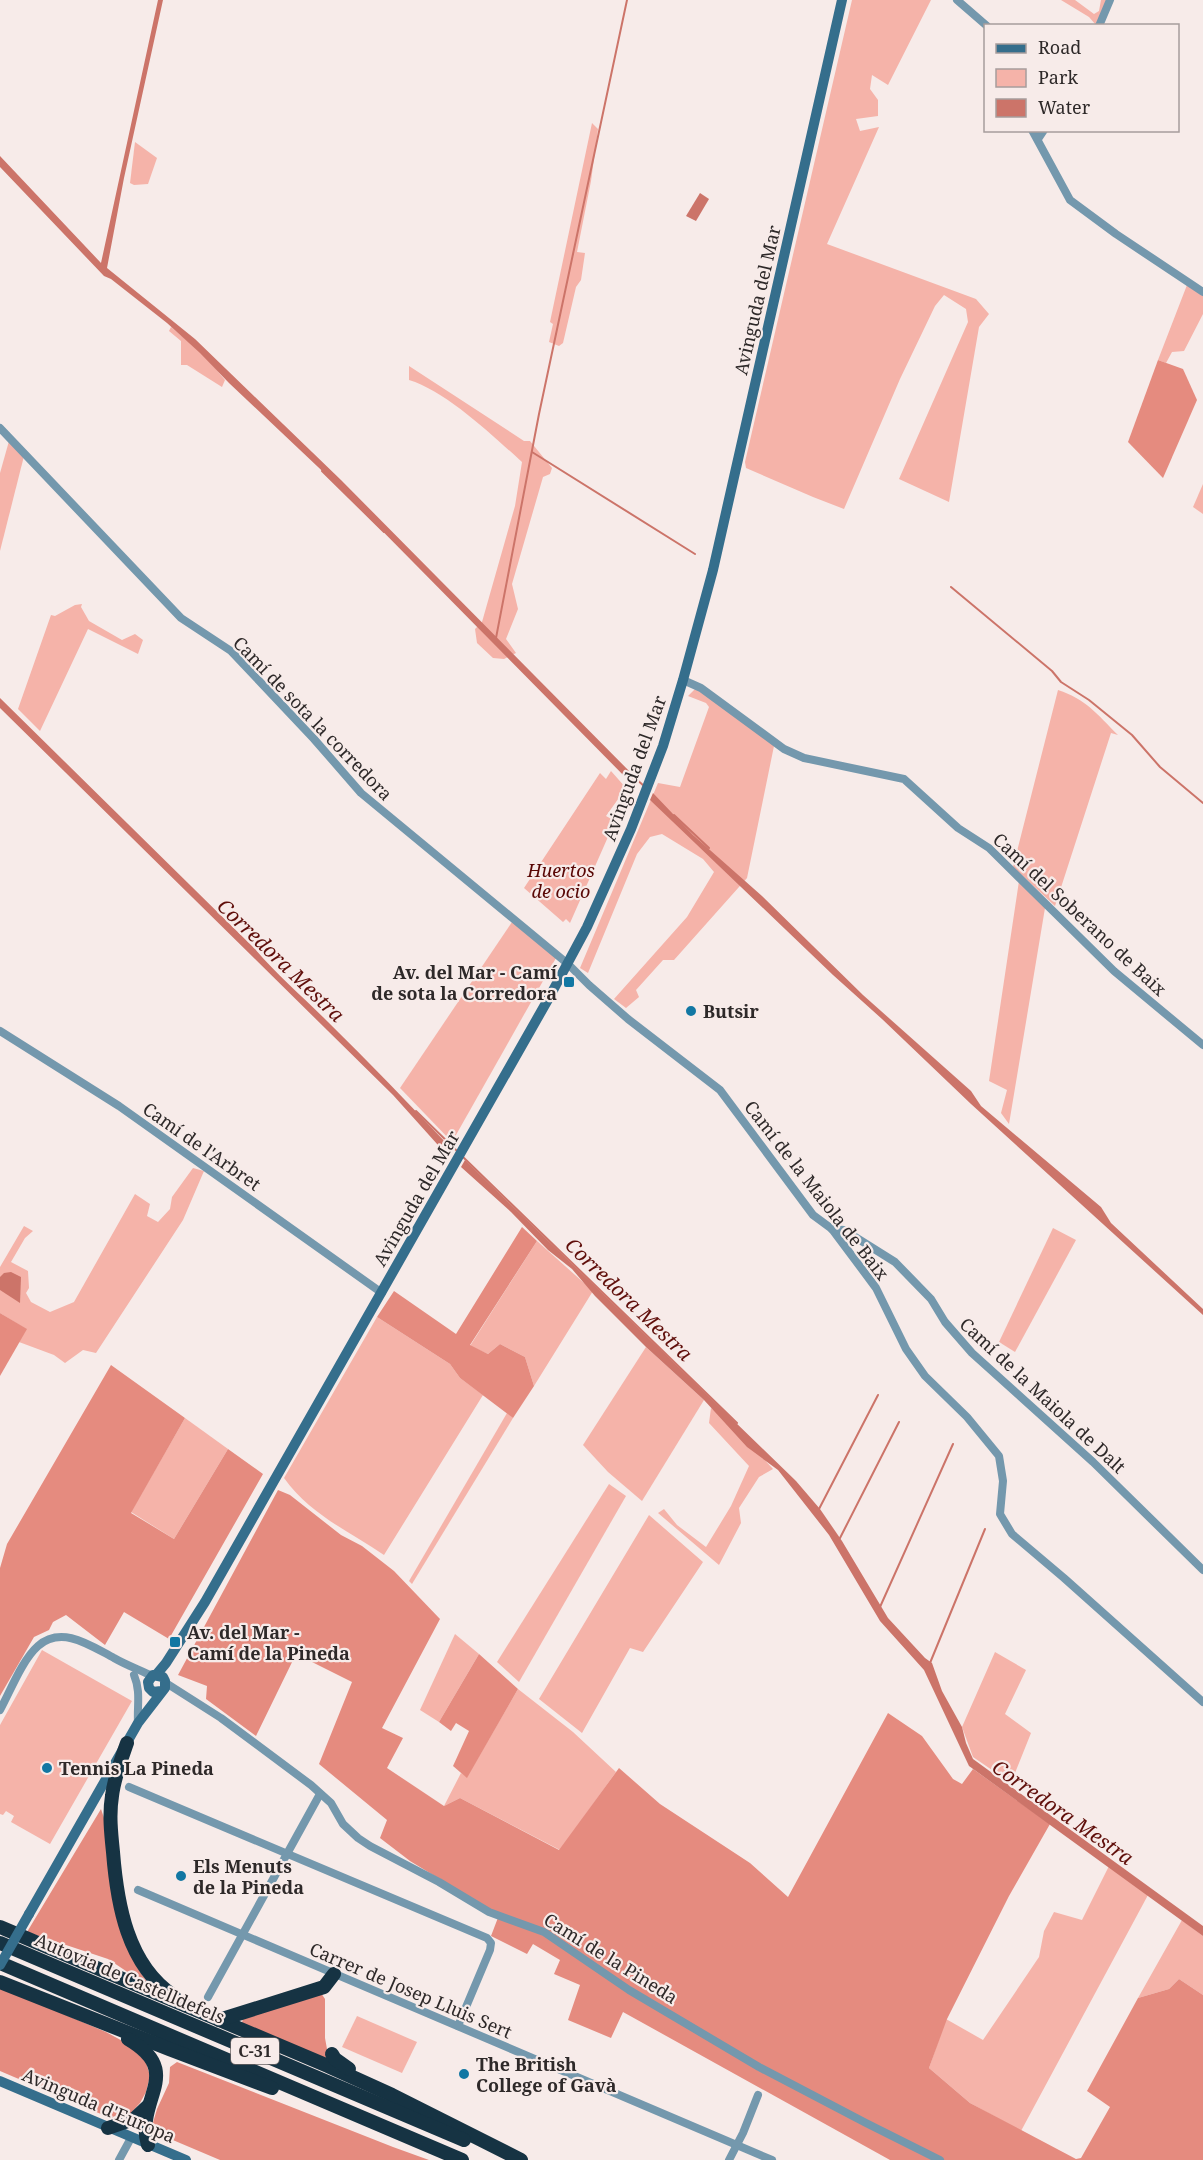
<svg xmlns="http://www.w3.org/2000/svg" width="1203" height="2160" viewBox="0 0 1203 2160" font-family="'Noto Serif',serif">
	<rect width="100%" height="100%" fill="#f7ebe9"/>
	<g fill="#f5b3a9">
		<polygon points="852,0 931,0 888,85 872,75 870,89 878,100 878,116 856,119 860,131 879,127 827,244 976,299 989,314 979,327 949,502 899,479 968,322 966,309 944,295 935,306 900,379 844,509 813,497 746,468 745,462"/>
		<polygon points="1061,0 1075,0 1094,14 1099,11 1101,0 1107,0 1096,25 1089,17"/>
		<polygon points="592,123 598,129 591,181 577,252 585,253 581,280 576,287 563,343 559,346 549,342 553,324 550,322"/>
		<polygon points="135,142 157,158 148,184 134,185 130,183"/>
		<polygon points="1187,285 1203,296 1203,314 1184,351 1172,352 1166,363 1158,360"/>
		<polygon points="171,327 204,355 225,380 222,387 187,365 181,365 181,341 169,331"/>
		<path d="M409,366l115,75h6l22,27 -2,6 -7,3 -31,107 6,25 -12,30 10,14 -12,6 -11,-1 -16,-15 -2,-14 7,-7 33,-116 7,-44c-29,-26 -76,-71 -113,-82z"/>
		<polygon points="9,441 24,456 0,551 0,473"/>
		<polygon points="1203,484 1203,514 1193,507"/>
		<polygon points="82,604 81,607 89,621 122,640 135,634 143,640 138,654 88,629 40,731 18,709 51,615 55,616 75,605"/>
		<polygon points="695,689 700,690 773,743 774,746 747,878 674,960 663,960 636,990 639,997 626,1008 614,999 687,917 714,872 703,859 662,834 650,837 637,854 588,973 580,968 658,783 680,787 709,707 706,703 688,696"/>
		<path d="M1058,690c28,9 39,24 60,45l-7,-2 -56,173 -42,-39z"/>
		<polygon points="611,771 626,788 606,816 615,821 570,923 566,919 563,922 524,888 600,773 606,779"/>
		<polygon points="1019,881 1045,908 1009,1124 1001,1113 1007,1090 989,1081"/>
		<polygon points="512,922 556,958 452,1142 400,1088"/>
		<polygon points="193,1168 204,1171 183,1220 96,1353 83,1350 65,1363 54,1355 19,1342 26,1329 0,1313 0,1267 24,1226 33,1231 25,1238 11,1262 28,1271 29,1288 26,1293 31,1302 50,1312 74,1302 135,1194 150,1204 147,1216 158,1222 170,1209 172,1197"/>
		<polygon points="1053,1228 1076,1240 1015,1352 999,1342"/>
		<polygon points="537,1241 593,1291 534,1386 525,1357 500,1344 488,1354 470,1346"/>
		<path d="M377,1317l73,47 10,14 23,17 -99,160c-37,-25 -73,-40 -100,-77z"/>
		<polygon points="646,1347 704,1400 642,1501 608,1472 583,1445"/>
		<polygon points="711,1408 727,1419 773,1469 759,1477 739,1508 741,1523 719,1565 658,1513 664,1509 677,1525 706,1547 731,1506 749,1466 709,1423"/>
		<polygon points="507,1413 513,1418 412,1584 409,1581"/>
		<polygon points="185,1418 228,1449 174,1539 131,1512"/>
		<polygon points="609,1484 626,1496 519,1682 497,1662"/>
		<polygon points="649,1515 703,1562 643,1652 630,1648 582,1733 539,1699"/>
		<polygon points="455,1634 479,1654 439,1722 420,1710"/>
		<polygon points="42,1650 132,1701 50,1844 11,1822 14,1816 6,1811 3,1815 0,1814 0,1725"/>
		<polygon points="995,1652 1026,1670 1005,1714 1031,1733 1011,1783 973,1757 962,1727"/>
		<polygon points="518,1689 573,1732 616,1772 560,1850 460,1798 444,1806 461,1773 467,1777"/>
		<polygon points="1109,1866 1148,1895 1021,2131 970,2103 929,2068 946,2019 983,2040 1039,1957 1044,1931 1054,1912 1082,1920"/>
		<polygon points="1182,1920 1203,1936 1203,1995 1179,1979 1169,1989 1138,1998"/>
		<polygon points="357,2016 417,2042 402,2073 342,2047"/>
	</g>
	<g fill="#e58b7f">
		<polygon points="1158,360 1183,369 1197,400 1163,478 1128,442"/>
		<polygon points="522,1227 537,1241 470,1345 488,1354 500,1344 525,1357 534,1386 513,1418 460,1378 450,1364 377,1317 394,1291 456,1334"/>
		<polygon points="0,1313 27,1329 0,1376"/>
		<polygon points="111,1365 185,1418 131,1513 174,1539 228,1449 263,1474 169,1639 124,1612 105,1645 66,1615 53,1622 49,1630 34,1637 0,1696 0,1568 7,1544"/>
		<polygon points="278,1490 290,1495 341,1535 362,1546 394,1571 440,1619 382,1728 403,1738 387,1768 444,1806 460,1798 559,1850 619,1768 660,1804 750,1863 788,1897 888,1713 922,1736 953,1779 962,1784 973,1769 1050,1824 1009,1896 947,2019 929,2068 970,2103 1076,2159 1081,2158 1110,2107 1087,2091 1138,1998 1169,1989 1179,1979 1203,1995 1203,2160 890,2160 623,2012 611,2038 568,2020 580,1985 554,1974 560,1960 533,1944 527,1954 491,1936 499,1915 410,1861 380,1838 387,1820 319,1764 352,1682 296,1654 256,1736 206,1699 207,1686 178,1675"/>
		<polygon points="479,1654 518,1689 467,1778 453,1766 469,1731 456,1723 451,1731 439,1722"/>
		<path d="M101,1809l5,15c7,57 6,111 42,159l-16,-8 -24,-16 -81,-27z"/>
		<polygon points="0,1987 106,2032 128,2044 146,2062 150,2076 146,2092 140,2103 130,2114 117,2118 108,2117 0,2071"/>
		<polygon points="321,1993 325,1999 325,2038 329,2060 242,2023 243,2018"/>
		<polygon points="177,2062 393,2147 429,2160 220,2160 161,2135 152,2126 157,2109 169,2083 170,2067"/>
	</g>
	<g fill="#cc7469">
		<polygon points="158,0 163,0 124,178 107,268 195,339 341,480 637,779 634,786 336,484 229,383 200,353 167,323 111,279 104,276 0,167 0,156 101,263"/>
		<polygon points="700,193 709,199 696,221 686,216"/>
		<path d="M0,698l255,251c22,26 48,48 72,72 42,41 82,83 123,126l-4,7 -53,-59 -393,-387z"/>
		<polygon points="653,793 693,835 762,896 863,995 971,1091 981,1106 1101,1207 1111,1223 1203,1309 1203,1315 971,1104 882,1019 833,975 650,800"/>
		<polygon points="465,1160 796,1481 820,1509 842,1541 888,1618 925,1658 932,1663 942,1691 962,1727 966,1743 973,1759 1203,1926 1203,1936 969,1766 924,1670 880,1621 829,1535 778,1470 747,1447 704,1400 646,1347 595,1296 572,1269 548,1250 511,1212 461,1167"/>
		<polygon points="11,1272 21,1277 20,1303 0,1290 0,1277 4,1273"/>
	</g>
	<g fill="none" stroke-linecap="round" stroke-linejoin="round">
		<g stroke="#cc7469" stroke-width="2">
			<polyline points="532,452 695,554"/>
			<polyline points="322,471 384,532"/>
			<polyline points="951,587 1052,671 1061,682 1089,700 1132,735 1160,767 1203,803"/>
			<polyline points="496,638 539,414 627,0"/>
			<polyline points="635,778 644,786"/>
			<polyline points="674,815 709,848"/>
			<polyline points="416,1111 457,1151"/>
			<polyline points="463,1157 737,1423"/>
			<polyline points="819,1509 878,1395"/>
			<polyline points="840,1538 899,1422"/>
			<polyline points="880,1607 953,1444"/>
			<polyline points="930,1663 985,1529"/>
		</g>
		<g stroke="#7498ad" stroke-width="8">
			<polyline points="957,0 987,26"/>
			<polyline points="1099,26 1110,0"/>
			<polyline points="1032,130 1070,200 1116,234 1203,292"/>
			<polyline points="1038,139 1044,130"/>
			<polyline points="0,428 181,618 231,651 314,739 361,793 568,964 589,985 628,1019 720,1090 813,1215 832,1229 876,1288 906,1349 925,1376 967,1417 999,1456 1003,1481 1000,1514 1012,1534 1064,1578 1203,1702"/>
			<polyline points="683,680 701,688 784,749 804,758 904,779 958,828 989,848 1114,971 1203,1045"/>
			<polyline points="0,1031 119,1106 382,1293"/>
			<polyline points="832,1229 844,1230 895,1262 931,1299 945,1322 972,1353 1093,1462 1203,1570"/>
			<path d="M134,1675c7,17 3,30 4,48"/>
			<polyline points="166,1683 221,1718 311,1785 331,1803 343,1824 358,1838 370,1846 439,1882 489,1912 544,1932 629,1990 759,2067 866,2123 940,2160"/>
			<path d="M0,1710c10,-18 22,-50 38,-64 24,-21 53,0 76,12 12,7 26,12 38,18"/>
			<polyline points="129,1787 487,1938 491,1943 490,1950 458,2026"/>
			<polyline points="138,1890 772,2160"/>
			<polyline points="208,1997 320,1794"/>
			<polyline points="119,2160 131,2138"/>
			<polyline points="729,2160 743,2133 758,2095"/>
		</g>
		<g stroke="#356e8c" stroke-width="10">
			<polyline points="156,1675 166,1663 205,1602 550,996 587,927 631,829 663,746 683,680 713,570 842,0"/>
			<polyline points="29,1914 138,1723 165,1688 165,1681 163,1677 153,1675 148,1682 149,1688 153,1692 161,1691"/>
			<polyline points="0,2081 186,2160"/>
		</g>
		<g stroke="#163343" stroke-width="14">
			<path d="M127,1743c-6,17 -13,35 -15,53 -3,18 -1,37 1,56 4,51 14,113 61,144"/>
			<polyline points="0,1927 328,2066 392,2095 521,2160"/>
			<polyline points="0,1943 464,2140"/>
			<polyline points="0,1963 462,2160"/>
			<polyline points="0,1982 169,2049 272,2088"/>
			<polyline points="219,2020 324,1987 334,1974"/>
			<path d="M128,2039c58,34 6,60 20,106"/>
			<polyline points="332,2054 335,2059 349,2069"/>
			<polyline points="108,2128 134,2119 149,2105"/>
		</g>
		<polyline stroke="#356e8c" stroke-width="10" points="0,1965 29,1914"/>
	</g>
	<g fill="#1277a3" stroke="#f7ebe9" stroke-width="2">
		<rect x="563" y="976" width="12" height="12" rx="3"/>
		<circle cx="691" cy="1011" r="6"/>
		<rect x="169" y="1636" width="12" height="12" rx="3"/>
		<circle cx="47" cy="1768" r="6"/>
		<circle cx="181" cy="1876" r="6"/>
		<circle cx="464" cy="2074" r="6"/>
	</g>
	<g text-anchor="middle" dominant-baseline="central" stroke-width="4.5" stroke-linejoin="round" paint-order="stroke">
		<rect fill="#f7ebe9" stroke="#6a6363" stroke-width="1.5" x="231" y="2038" width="48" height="26" rx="4.5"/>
		<g font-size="16" font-weight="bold" fill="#2e2929">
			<text x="255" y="2051">C-31</text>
		</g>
		<g font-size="18" fill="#2e2929" stroke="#f7ebe9">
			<text transform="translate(757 300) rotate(-77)">Avinguda del Mar</text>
			<text transform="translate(313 718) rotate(46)">Camí de sota la corredora</text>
			<text transform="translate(634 768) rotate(-70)">Avinguda del Mar</text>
			<text transform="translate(1080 914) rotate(43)">Camí del Soberano de Baix</text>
			<text transform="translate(202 1146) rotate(35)">Camí de l'Arbret</text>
			<text transform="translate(817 1190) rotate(52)">Camí de la Maiola de Baix</text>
			<text transform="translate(416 1198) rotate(-60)">Avinguda del Mar</text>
			<text transform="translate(1043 1395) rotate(43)">Camí de la Maiola de Dalt</text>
			<text transform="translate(611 1958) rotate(32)">Camí de la Pineda</text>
			<text transform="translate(130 1978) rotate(23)">Autovia de Castelldefels</text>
			<text transform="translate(411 1990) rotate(23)">Carrer de Josep Lluis Sert</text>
			<text transform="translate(99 2105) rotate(23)">Avinguda d'Europa</text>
		</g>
		<g font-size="18" font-style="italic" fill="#590705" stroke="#f7ebe9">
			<text x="561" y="870">Huertos<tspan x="561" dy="21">de ocio</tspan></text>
		</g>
		<g font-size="18" font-weight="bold" fill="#2e2929" stroke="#f7ebe9" text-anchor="start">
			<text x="557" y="972" text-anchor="end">Av. del Mar - Camí<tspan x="557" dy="21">de sota la Corredora</tspan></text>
			<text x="703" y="1011">Butsir</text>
			<text x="187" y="1632">Av. del Mar -<tspan x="187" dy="21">Camí de la Pineda</tspan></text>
			<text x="59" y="1768">Tennis La Pineda</text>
			<text x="193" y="1866">Els Menuts<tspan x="193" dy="21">de la Pineda</tspan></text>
			<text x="476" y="2064">The British<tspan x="476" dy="21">College of Gavà</tspan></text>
		</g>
		<g font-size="20" font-style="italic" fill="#600f0b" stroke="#f7ebe9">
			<text transform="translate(281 960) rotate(44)">Corredora Mestra</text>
			<text transform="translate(629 1299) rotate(44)">Corredora Mestra</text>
			<text transform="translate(1063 1812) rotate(35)">Corredora Mestra</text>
		</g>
	</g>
	<rect x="984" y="24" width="195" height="108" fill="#f7ebe9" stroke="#a79d9c" stroke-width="1.5"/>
	<rect x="996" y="44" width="30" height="9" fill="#356e8c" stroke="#a79d9c" stroke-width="1.5"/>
	<text x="1038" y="54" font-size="18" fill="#2e2929">Road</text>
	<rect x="996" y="69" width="30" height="18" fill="#f5b3a9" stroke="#a79d9c" stroke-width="1.5"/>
	<text x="1038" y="84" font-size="18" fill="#2e2929">Park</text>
	<rect x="996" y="99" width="30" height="18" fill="#cc7469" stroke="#a79d9c" stroke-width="1.5"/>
	<text x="1038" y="114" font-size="18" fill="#2e2929">Water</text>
</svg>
